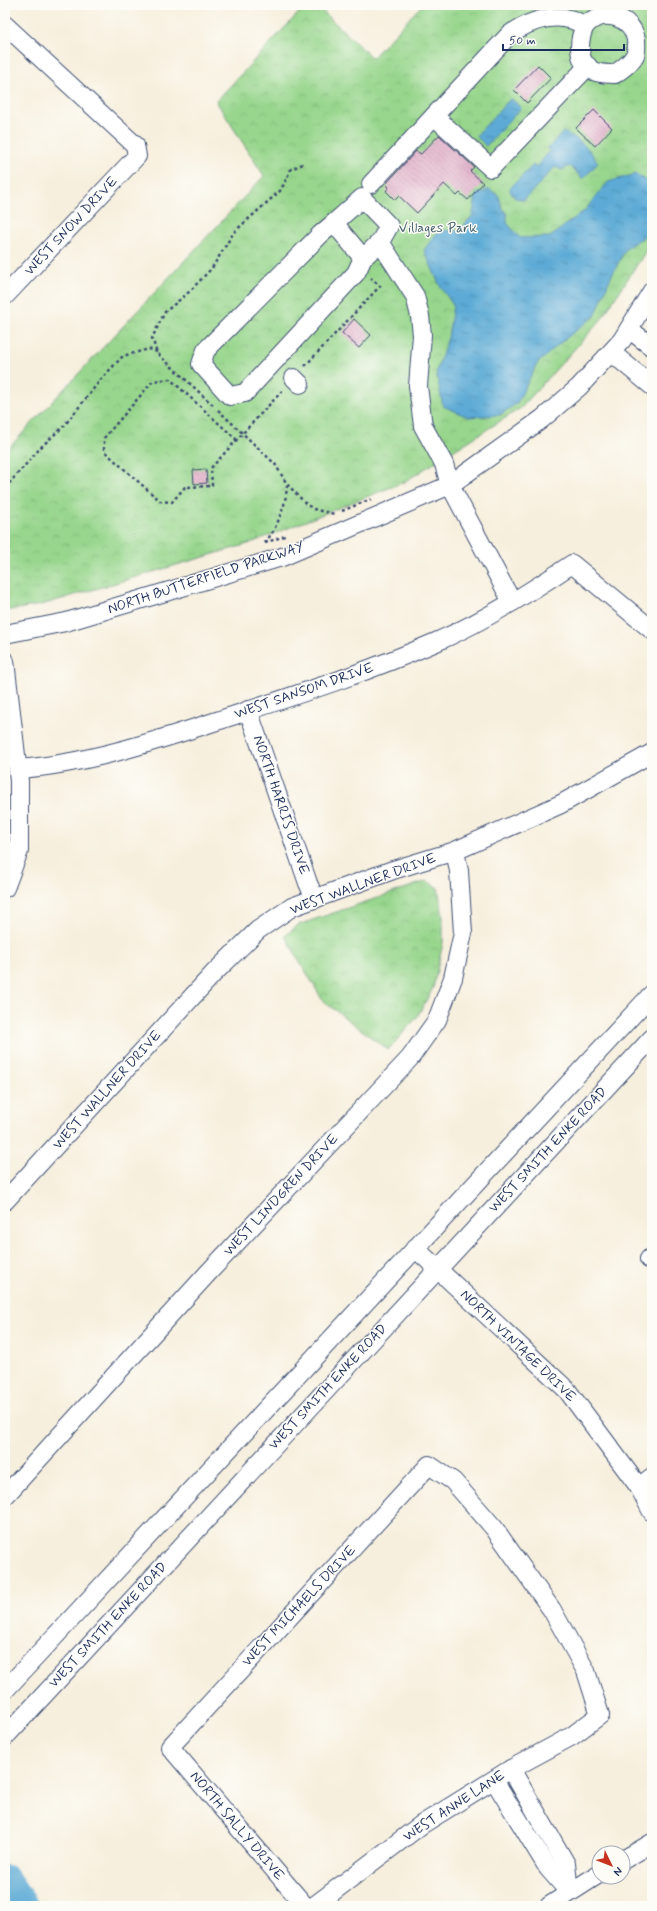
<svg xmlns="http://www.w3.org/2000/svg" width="657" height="1911" viewBox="0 0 657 1911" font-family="Mynerve,sans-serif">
	<defs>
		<pattern id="park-crowns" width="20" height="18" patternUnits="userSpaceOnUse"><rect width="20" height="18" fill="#97d68c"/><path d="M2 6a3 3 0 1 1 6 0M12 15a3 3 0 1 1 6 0" fill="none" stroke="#82b87b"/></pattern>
		<pattern id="water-ripples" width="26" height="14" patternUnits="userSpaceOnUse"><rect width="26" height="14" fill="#5baad5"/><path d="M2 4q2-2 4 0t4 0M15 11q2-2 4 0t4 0" fill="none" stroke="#4a8bb0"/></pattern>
		<pattern id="building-back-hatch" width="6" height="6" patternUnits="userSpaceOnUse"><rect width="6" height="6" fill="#e2b0ca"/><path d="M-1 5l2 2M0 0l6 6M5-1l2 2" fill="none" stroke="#b690a7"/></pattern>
	</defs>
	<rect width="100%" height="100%" fill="#fdfcf7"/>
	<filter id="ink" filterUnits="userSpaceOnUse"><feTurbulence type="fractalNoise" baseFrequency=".025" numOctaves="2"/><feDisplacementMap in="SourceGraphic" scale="8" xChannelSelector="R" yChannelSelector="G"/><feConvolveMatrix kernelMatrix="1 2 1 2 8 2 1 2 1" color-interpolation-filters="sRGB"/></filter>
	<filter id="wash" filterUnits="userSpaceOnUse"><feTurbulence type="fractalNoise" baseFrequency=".012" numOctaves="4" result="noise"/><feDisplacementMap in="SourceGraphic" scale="16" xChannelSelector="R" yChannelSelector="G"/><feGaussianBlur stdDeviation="0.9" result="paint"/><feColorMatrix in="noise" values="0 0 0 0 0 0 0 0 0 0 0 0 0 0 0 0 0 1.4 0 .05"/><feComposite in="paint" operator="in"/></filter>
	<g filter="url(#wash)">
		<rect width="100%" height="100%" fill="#f7efdd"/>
		<g fill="url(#park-crowns)" stroke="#598275">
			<polygon points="306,5 316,5 372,58 422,5 652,5 652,242 600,321 521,408 404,482 248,544 41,605 5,611 5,452 264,176 216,101"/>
			<polygon points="427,881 438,888 443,916 443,943 433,988 417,1017 388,1050 323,1001 285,936 298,925"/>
		</g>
		<g fill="url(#water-ripples)" stroke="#3b6c9a">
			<polygon points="511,98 521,108 486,146 476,136"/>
			<path d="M563,132c16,6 26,16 35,31l-15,16 -13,-13 -8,4 -7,-3 -31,33 -9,-2 -5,-7v-3l23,-23 3,2 14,-16 -2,-3z"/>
			<polygon points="636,174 652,184 652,225 642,238 626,248 610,279 595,316 560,343 537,364 517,403 500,415 468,417 443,406 436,372 448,338 453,305 440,286 424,250 439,230 459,231 473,215 476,195 489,189 499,196 502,208 507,214 507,223 520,238 550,237 585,210 608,182"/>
		</g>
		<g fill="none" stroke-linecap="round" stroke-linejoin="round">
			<polyline stroke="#5baad5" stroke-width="29" points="5,1879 24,1906"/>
		</g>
		<g id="blocks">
			<g fill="url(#building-back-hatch)">
				<polygon points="538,65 551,78 527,103 514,90"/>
				<polygon points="594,110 612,128 595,146 576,128"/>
				<polygon points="439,135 474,167 470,171 483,183 468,200 460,193 457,196 444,184 417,213 399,196 395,200 386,191 389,187 386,184 416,151 421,154"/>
				<polygon points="354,319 371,335 359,348 342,333"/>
				<polygon points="206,469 207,483 194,484 193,470"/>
			</g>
		</g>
	</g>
	<g filter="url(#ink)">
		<use href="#blocks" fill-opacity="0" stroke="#3c4c71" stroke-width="1"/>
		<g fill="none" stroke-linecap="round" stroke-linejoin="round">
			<g stroke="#3c4c71" stroke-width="20">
				<g id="minor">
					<polyline points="5,25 135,145 137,156 5,296"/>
					<polyline points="434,116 491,168 588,66"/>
					<path d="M371,184l138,-149c22,-16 52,-25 76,-9 -7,14 -9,40 11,46 6,2 13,2 19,2 7,-5 16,-11 20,-19 2,-4 1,-11 1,-16 -5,-24 -35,-31 -51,-13"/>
					<polyline points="334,223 321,234 206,350 201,364 230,396 245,393 356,273 363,258"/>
					<polyline points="380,242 363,258 334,223 362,198 389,226 380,242 415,296 420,316 422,335 418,386 423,426 444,464 450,485 512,602"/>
					<polyline points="629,329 652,347"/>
					<polyline points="612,353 652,386"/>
					<polyline points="294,378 300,384"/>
					<polyline points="5,634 66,622 282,557 450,485 542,419 579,387 622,340 652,291"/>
					<polyline points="5,661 19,781 19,851 5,888"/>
					<polyline points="248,710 308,883 315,899"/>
					<path d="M18,769c71,-5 141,-29 208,-51 70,-23 142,-46 210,-76 48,-21 93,-49 136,-78l80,66"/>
					<polyline points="5,1201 214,973 258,930 292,907 393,870 455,851 561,804 652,753"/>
					<polyline points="415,1248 567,1390 639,1487 652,1512"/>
					<polyline points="649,1259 652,1260"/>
					<polyline points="639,1487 652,1477"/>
					<polyline points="5,1496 208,1273 410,1058 437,1020 453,978 463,933 459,871 455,851"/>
					<polyline points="5,1690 652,994"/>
					<polyline points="5,1737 652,1038"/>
					<polyline points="511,1769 566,1864 569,1892"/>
					<polyline points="494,1780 548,1868 569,1892"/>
					<polyline points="623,1860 652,1843"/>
					<polyline points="305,1906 170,1747 429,1465 453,1481 494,1528 552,1610 586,1671 600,1715 572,1736 511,1769 421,1825 314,1906"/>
					<polyline points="549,1906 599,1874"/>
				</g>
			</g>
			<g stroke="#3c4c71" stroke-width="2.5" stroke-dasharray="3 3" stroke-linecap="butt">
				<polyline points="305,366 380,286 371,278"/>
				<polyline points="213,405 157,353 152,338 165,312 189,292 212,268 234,232 281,190 291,169 305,163"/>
				<polyline points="218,410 275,464 287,484 307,505 316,510 335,514"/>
				<polyline points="237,440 170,379 153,381 104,438 104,451 160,501 172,502 185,487 212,486 211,468 243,433 283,390"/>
				<polyline points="5,488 43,445 64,426 102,378 123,356 149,349 157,352"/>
				<polyline points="342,511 371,499"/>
				<polyline points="265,543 287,535"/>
				<path d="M265,543c13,-17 21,-37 22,-58"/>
			</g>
			<use href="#minor" stroke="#fff" stroke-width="18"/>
		</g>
	</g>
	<g text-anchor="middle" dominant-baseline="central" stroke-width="3" stroke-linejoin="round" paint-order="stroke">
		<g font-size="14" fill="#1b2f5e" stroke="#fdfcf7">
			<text transform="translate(71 226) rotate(-47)">WEST SNOW DRIVE</text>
			<text transform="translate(206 578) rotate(-18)">NORTH BUTTERFIELD PARKWAY</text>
			<text transform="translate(304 691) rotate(-19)">WEST SANSOM DRIVE</text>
			<text transform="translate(281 805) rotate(71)">NORTH HARRIS DRIVE</text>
			<text transform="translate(363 884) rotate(-20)">WEST WALLNER DRIVE</text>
			<text transform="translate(107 1090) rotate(-48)">WEST WALLNER DRIVE</text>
			<text transform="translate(548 1150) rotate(-47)">WEST SMITH ENKE ROAD</text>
			<text transform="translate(281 1195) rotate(-47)">WEST LINDGREN DRIVE</text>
			<text transform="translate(518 1346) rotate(44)">NORTH VINTAGE DRIVE</text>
			<text transform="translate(328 1387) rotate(-47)">WEST SMITH ENKE ROAD</text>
			<text transform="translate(299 1606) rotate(-47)">WEST MICHAELS DRIVE</text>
			<text transform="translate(108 1625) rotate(-47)">WEST SMITH ENKE ROAD</text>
			<text transform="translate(454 1806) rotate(-33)">WEST ANNE LANE</text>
			<text transform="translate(237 1826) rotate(50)">NORTH SALLY DRIVE</text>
		</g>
		<g font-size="14" fill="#40616c" stroke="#fdfcf7">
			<text x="438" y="228">Villages Park</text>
		</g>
	</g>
	<rect width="657" height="1911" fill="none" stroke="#fdfcf7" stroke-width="20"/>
	<g transform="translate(611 1865) rotate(133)"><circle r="19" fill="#fdfcf7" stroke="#a3aaba"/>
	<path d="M0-3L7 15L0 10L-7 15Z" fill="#c8321e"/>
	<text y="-6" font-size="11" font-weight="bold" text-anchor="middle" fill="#1b2f5e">N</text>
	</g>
	<path d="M503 44v6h121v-6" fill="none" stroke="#1b2f5e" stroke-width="2"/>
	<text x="509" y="44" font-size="12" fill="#1b2f5e" stroke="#fdfcf7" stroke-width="3" paint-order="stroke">50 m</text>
</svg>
